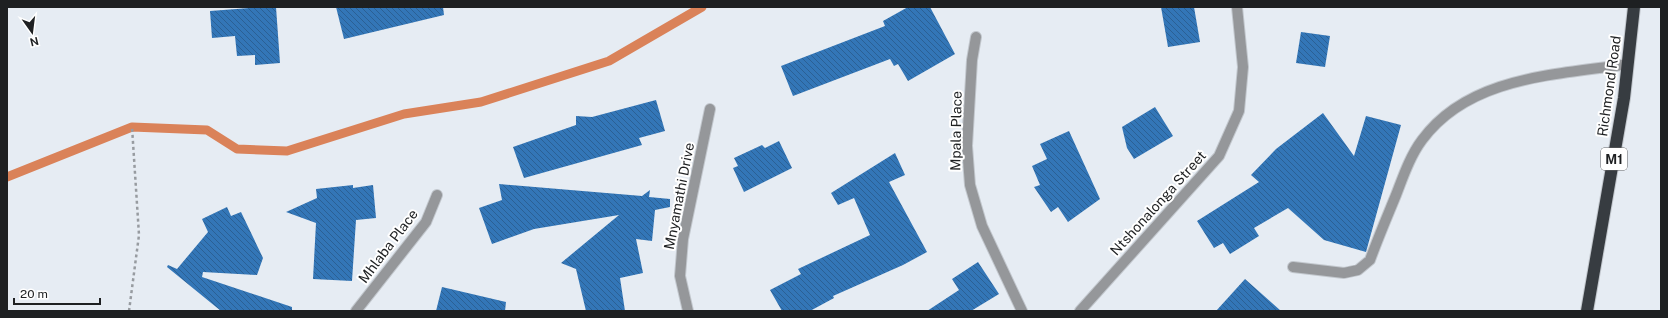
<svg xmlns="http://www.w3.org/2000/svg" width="1668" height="318" viewBox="0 0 1668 318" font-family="'Public Sans',sans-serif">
	<defs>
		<pattern id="building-back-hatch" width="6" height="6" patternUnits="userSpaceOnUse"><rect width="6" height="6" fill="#3376b7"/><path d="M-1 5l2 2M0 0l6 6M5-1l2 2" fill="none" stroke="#2b6094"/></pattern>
	</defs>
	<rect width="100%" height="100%" fill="#e6ecf3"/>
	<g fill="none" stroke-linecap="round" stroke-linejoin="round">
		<polyline stroke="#da8259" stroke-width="9" points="7,177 132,127 207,130 237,149 287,151 404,114 481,102 609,61 702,7"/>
	</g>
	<g fill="url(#building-back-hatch)">
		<polygon points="262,7 276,7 280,63 255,65 255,55 237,56 235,36 212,38 210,11"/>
		<polygon points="336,7 443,7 444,15 344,39"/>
		<polygon points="908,7 930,7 955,54 908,81 898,64 894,66 890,59 793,96 781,66 885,26 883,21"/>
		<polygon points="1161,7 1194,7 1200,42 1168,47"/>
		<polygon points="1301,32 1330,36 1325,67 1296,63"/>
		<polygon points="656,100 665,131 639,138 642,145 524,178 513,147 576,125 576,116 592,117"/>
		<polygon points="1155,107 1173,136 1134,159 1127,148 1122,127"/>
		<polygon points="1323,113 1354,156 1366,116 1401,125 1366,252 1324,240 1288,208 1254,228 1259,236 1230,254 1223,243 1214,248 1197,221 1259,182 1251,175 1276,149"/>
		<polygon points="1069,131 1100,199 1068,222 1058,207 1051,212 1034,187 1040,185 1032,166 1047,159 1040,144"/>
		<polygon points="779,141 792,168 744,192 733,168 738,166 734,158 762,145 765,148"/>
		<polygon points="895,153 905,175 889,182 927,252 903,265 833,296 834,298 810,311 782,311 770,290 801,274 798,269 870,235 854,198 838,205 831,193"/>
		<polygon points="499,184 642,196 650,190 649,197 670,199 670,207 655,210 652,241 636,239 643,273 620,278 625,311 586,311 576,269 561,263 619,215 534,229 492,244 479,208 502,200"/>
		<polygon points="353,185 353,188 373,185 376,218 356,220 352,281 313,279 316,223 286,212 317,198 316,189"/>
		<polygon points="227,207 231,216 241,212 263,258 257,275 203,272 202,277 292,307 292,311 221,311 167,267 168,265 177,269 208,232 202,219"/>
		<polygon points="978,262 999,294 971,311 927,311 959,290 952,279"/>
		<polygon points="1245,279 1281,311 1216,311"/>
		<polygon points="442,287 506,302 505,311 436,311"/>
	</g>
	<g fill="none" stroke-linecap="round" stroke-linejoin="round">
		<g stroke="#c2c7cd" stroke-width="12">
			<path id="lane" d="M1293,267l51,6 14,-3 12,-10c8,-22 17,-43 26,-65 7,-18 14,-39 26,-55 47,-64 134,-65 206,-76"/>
		</g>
		<g stroke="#c2c7cd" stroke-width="12">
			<g id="street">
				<polyline points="976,37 972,60 967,146 970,185 982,226 1022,311"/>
				<polyline points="356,311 426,222 437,195"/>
				<polyline points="688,311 680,276 683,239 710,109"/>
				<polyline points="1080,311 1219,156 1239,111 1243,67 1237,7"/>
			</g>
		</g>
		<g stroke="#c2c7cd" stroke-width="14">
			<polyline id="highway" points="1587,311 1624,98 1634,7"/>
		</g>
		<polyline stroke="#979ba0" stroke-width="2.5" stroke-dasharray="3 3" stroke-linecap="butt" points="129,311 139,235 132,127"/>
		<use href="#lane" stroke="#95979a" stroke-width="10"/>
		<use href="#street" stroke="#95979a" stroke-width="10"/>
		<use href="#highway" stroke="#373c41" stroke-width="12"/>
	</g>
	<g text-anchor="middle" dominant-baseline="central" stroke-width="4" stroke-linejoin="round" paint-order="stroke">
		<rect fill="#fff" stroke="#626364" stroke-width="1" x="1601" y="148" width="26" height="22" rx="3"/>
		<g font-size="13" font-weight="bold" fill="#1e2022">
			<text x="1614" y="159">M1</text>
		</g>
		<g font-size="14" fill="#1e2022" stroke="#fff">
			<text transform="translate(1609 86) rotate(-82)">Richmond Road</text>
			<text transform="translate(956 131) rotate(-89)">Mpala Place</text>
			<text transform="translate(679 196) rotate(-79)">Mnyamathi Drive</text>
			<text transform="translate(1158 203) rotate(-48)">Ntshonalonga Street</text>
			<text transform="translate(388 246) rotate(-53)">Mhlaba Place</text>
		</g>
	</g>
	<rect width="1668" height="318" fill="none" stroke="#1e2022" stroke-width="16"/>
	<g transform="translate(32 32) rotate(166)" stroke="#ffffff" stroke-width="3" paint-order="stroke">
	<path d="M0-3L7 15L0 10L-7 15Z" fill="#1e2022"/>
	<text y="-6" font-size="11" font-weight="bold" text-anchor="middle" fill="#1e2022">N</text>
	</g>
	<path d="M14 298v6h86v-6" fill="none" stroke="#1e2022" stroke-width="2"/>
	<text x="20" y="298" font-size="12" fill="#1e2022" stroke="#ffffff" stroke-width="3" paint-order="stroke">20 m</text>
</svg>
